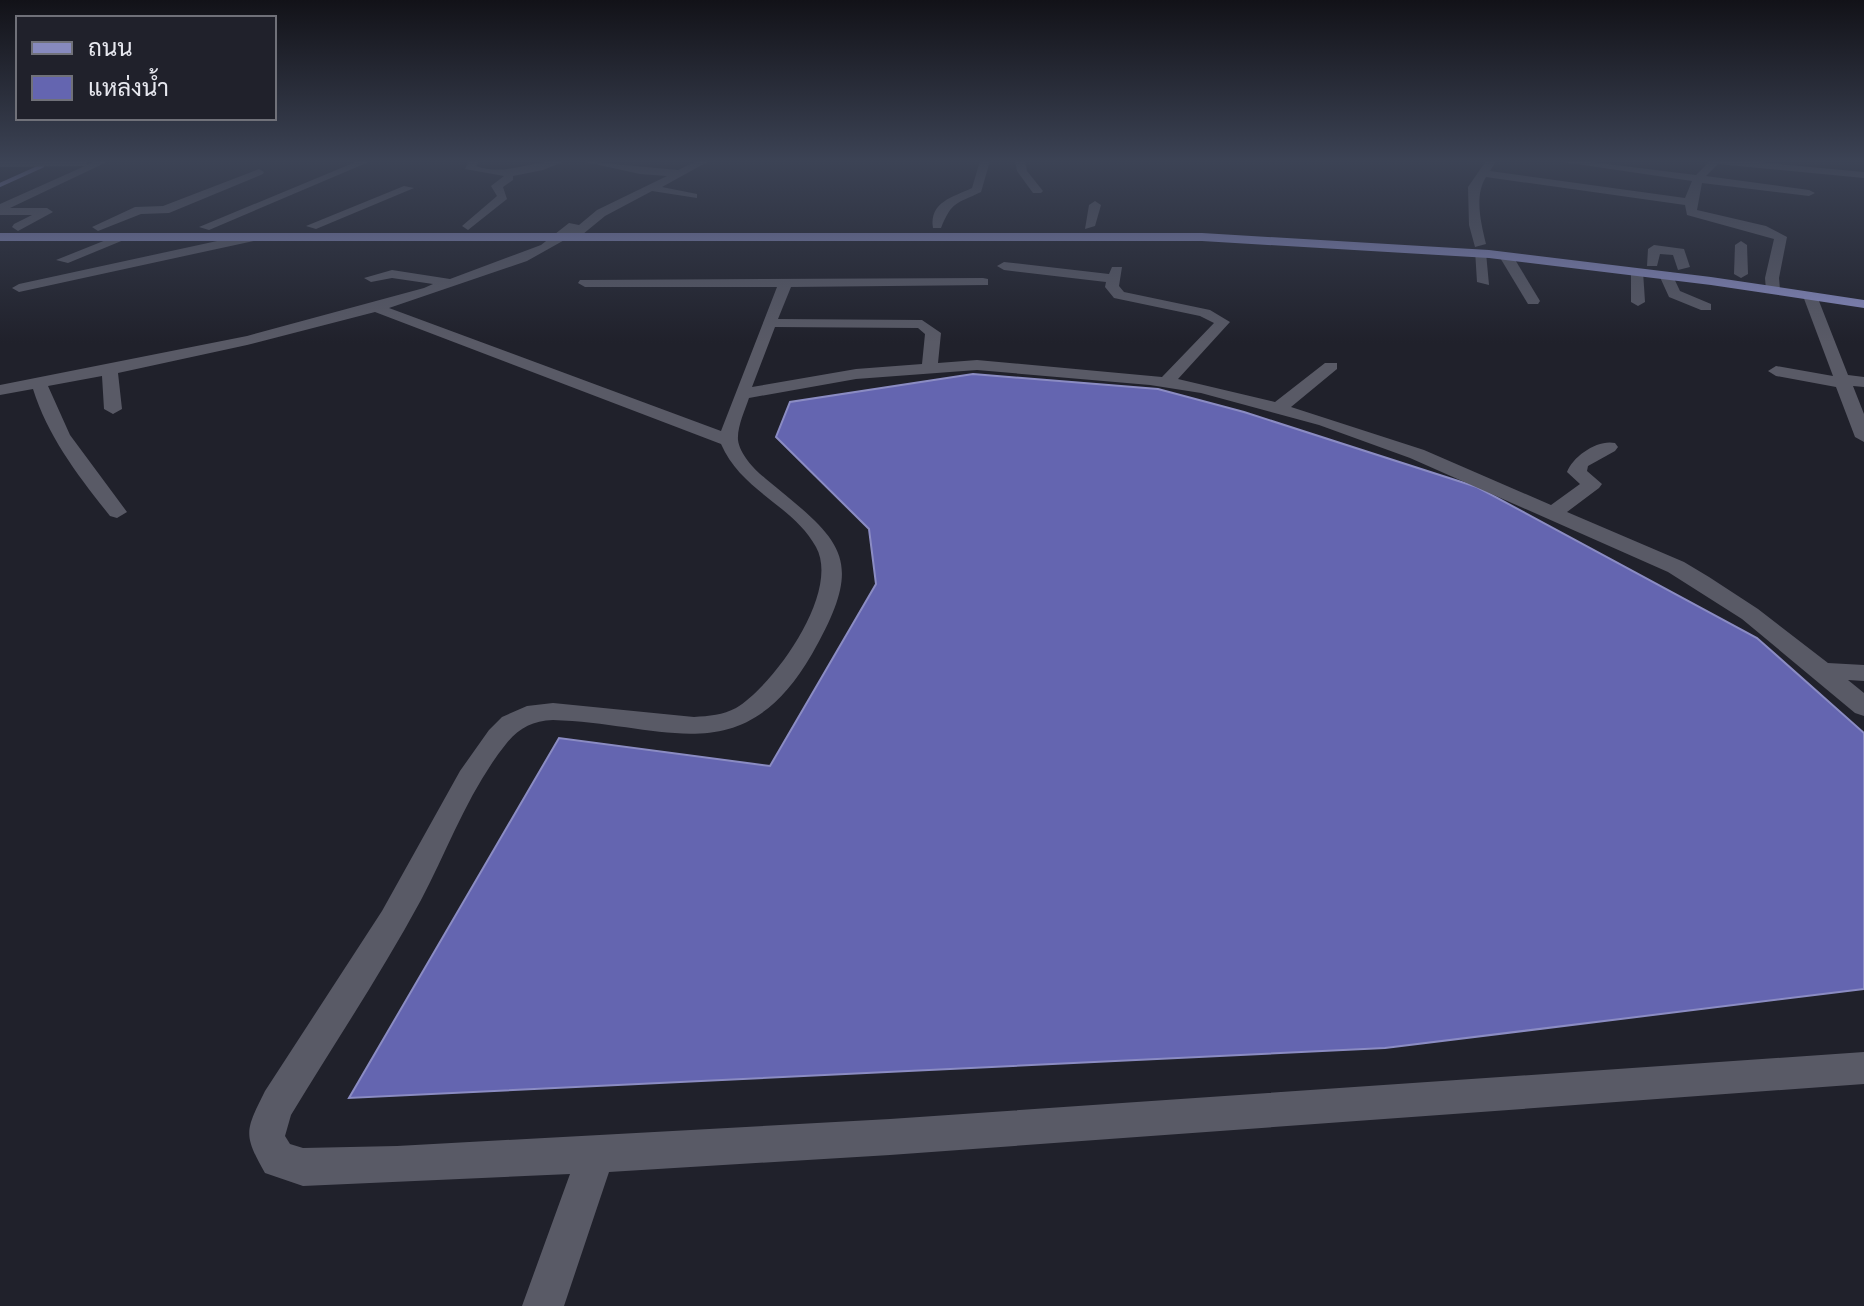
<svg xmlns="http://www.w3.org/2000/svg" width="1864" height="1306" viewBox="0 0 1864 1306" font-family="'IBM Plex Sans',Sarabun,sans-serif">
	<rect width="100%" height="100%" fill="#20212b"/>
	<polygon fill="#6465b0" stroke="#8b8cc3" stroke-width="2" points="973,374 1158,389 1244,412 1477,487 1757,638 1864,733 1864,989 1385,1048 349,1098 559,738 770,766 876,584 869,529 776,437 790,402"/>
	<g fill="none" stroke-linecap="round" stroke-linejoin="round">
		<polyline stroke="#8b8cc3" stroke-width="4" points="0,185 42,166"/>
		<g fill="#595a66" fill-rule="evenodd">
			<polygon points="0,161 86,161 87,165 96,161 109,161 10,208 47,208 53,212 18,231 12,227 14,224 32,215 0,215 0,204 85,166 0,167"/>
			<polygon points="358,161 371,161 209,230 199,227"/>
			<path d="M469,161h10l-3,5c30,11 59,-7 89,-5l-22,9 -30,6v4l-10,7 4,12 -39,31 -6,-4 35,-30 -6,-10 13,-10 -39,-7z"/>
			<path d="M581,161l97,9 19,-9h12l-47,26 35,7v4l-45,-7 -47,25 -28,23 -9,-1 -41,23 -138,47 332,123 56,-144h-192l-7,-4 2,-3 403,-2 5,1v6l-197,2 -13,32 144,1 19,13 -3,30 39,-3 185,17 52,-54 -14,-7 -86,-18 -9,-11 1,-5 -102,-12 -7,-4 7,-4 105,12 3,-7h10l-3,19 5,6 86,18 20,12 -52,57 97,23 50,-39h12v6l-46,38 133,43 127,55 29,-21 -13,-12c6,-16 31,-33 48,-29l3,4 -3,4 -27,15 -1,5 15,13 -3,4 -32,24 117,50 25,15 49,32 70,54 36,2v16l-16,-1 16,13v23l-9,-3 -113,-94 -74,-47 -258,-114 -91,-33 -118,-32 -51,-8 -173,-15 -121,9 -107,19c-4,12 -12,29 -11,42 2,15 17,30 28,39 77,63 101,79 46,175 -70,121 -148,69 -259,66 -21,1 -34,8 -47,24 -37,46 -58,105 -85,156 -40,74 -87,144 -130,215l-6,21 5,8 13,4 94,-2 493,-27 974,-67v32l-974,71 -281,17 -45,134h-42l48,-132 -267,12 -38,-13c-22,-39 -20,-42 0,-82l117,-180 78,-140 29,-41 13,-13 25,-11 26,-3 141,14c15,-1 29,-2 42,-9 38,-23 105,-116 80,-161 -23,-42 -74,-55 -95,-103l-346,-132 -128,33 -129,28 4,36 -9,5 -9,-5 -2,-33 -54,10 22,49 57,77 -10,6 -7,-2c-31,-39 -62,-79 -77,-127l-33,6v-10l247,-49 177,-48 9,-4 -41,-6 -21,4 -7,-4 28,-8 58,9 91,-34 28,-22 10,2 18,-15 70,-34 -27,-2zM775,327l143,1 7,6 -3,30 -66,5 -104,18z"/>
			<path d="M980,161h10l-9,31c-25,12 -29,9 -40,36h-8c-4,-26 20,-31 39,-40z"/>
			<polygon points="1015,161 1025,161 1027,171 1043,191 1041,193 1033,193 1017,171"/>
			<path d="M1486,161h10l-6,10 195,27 7,-17 -136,-20h27l113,14 14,-14h37l117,11v6l-146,-14 -12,12 103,14 6,3 -6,3 -107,-13 -5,27 69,16 21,11 -8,41 1,12 -7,4 -7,-4 -1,-12 9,-39 -87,-24 -2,-10 -199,-28c-12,19 -5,46 0,67l-11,3 -6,-22 -1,-38z"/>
			<polygon points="259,169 264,172 263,174 169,213 141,214 98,231 92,227 135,207 163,206"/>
			<polygon points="404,186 414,188 316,229 306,226"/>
			<polygon points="1095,201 1101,205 1095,226 1085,229 1089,205"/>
			<polygon points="254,233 260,237 258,240 19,292 12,288 19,284"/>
			<polygon points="121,234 131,237 68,263 56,260"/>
			<polygon points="1741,241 1747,245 1748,274 1741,278 1734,274 1735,245"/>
			<polygon points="1654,245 1684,249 1690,267 1678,270 1673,255 1660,254 1657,266 1647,266 1648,249"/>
			<polygon points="1475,250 1486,253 1489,285 1477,282"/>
			<polygon points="1501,253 1511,253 1540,301 1538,304 1528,304 1499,256"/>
			<polygon points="1631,268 1643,271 1645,302 1638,306 1631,302"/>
			<polygon points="1661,272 1671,272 1680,291 1711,304 1711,310 1701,310 1669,297 1659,275"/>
			<polygon points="1810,292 1817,296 1848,375 1864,377 1864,387 1853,386 1864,414 1864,442 1855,437 1836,387 1776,376 1768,371 1776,366 1833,376 1803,296"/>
		</g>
		<polygon fill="#878abe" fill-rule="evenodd" points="0,233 1202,233 1489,250 1711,277 1864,300 1864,308 1711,285 1489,258 1202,241 0,241"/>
	</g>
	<linearGradient id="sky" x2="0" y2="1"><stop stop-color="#121218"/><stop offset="0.47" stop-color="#3c4355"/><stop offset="1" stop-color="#3c4355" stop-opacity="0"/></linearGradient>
	<rect width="1864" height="343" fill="url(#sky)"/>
	<rect x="16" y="16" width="260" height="104" fill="#20212b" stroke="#707179" stroke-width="2"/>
	<rect x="32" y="42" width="40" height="12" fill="#878abe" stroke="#707179" stroke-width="2"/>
	<text x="88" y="56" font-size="24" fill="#e7e8ef">ถนน</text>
	<rect x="32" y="76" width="40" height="24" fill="#6465b0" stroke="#707179" stroke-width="2"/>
	<text x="88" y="96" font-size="24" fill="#e7e8ef">แหล่งน้ำ</text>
</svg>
